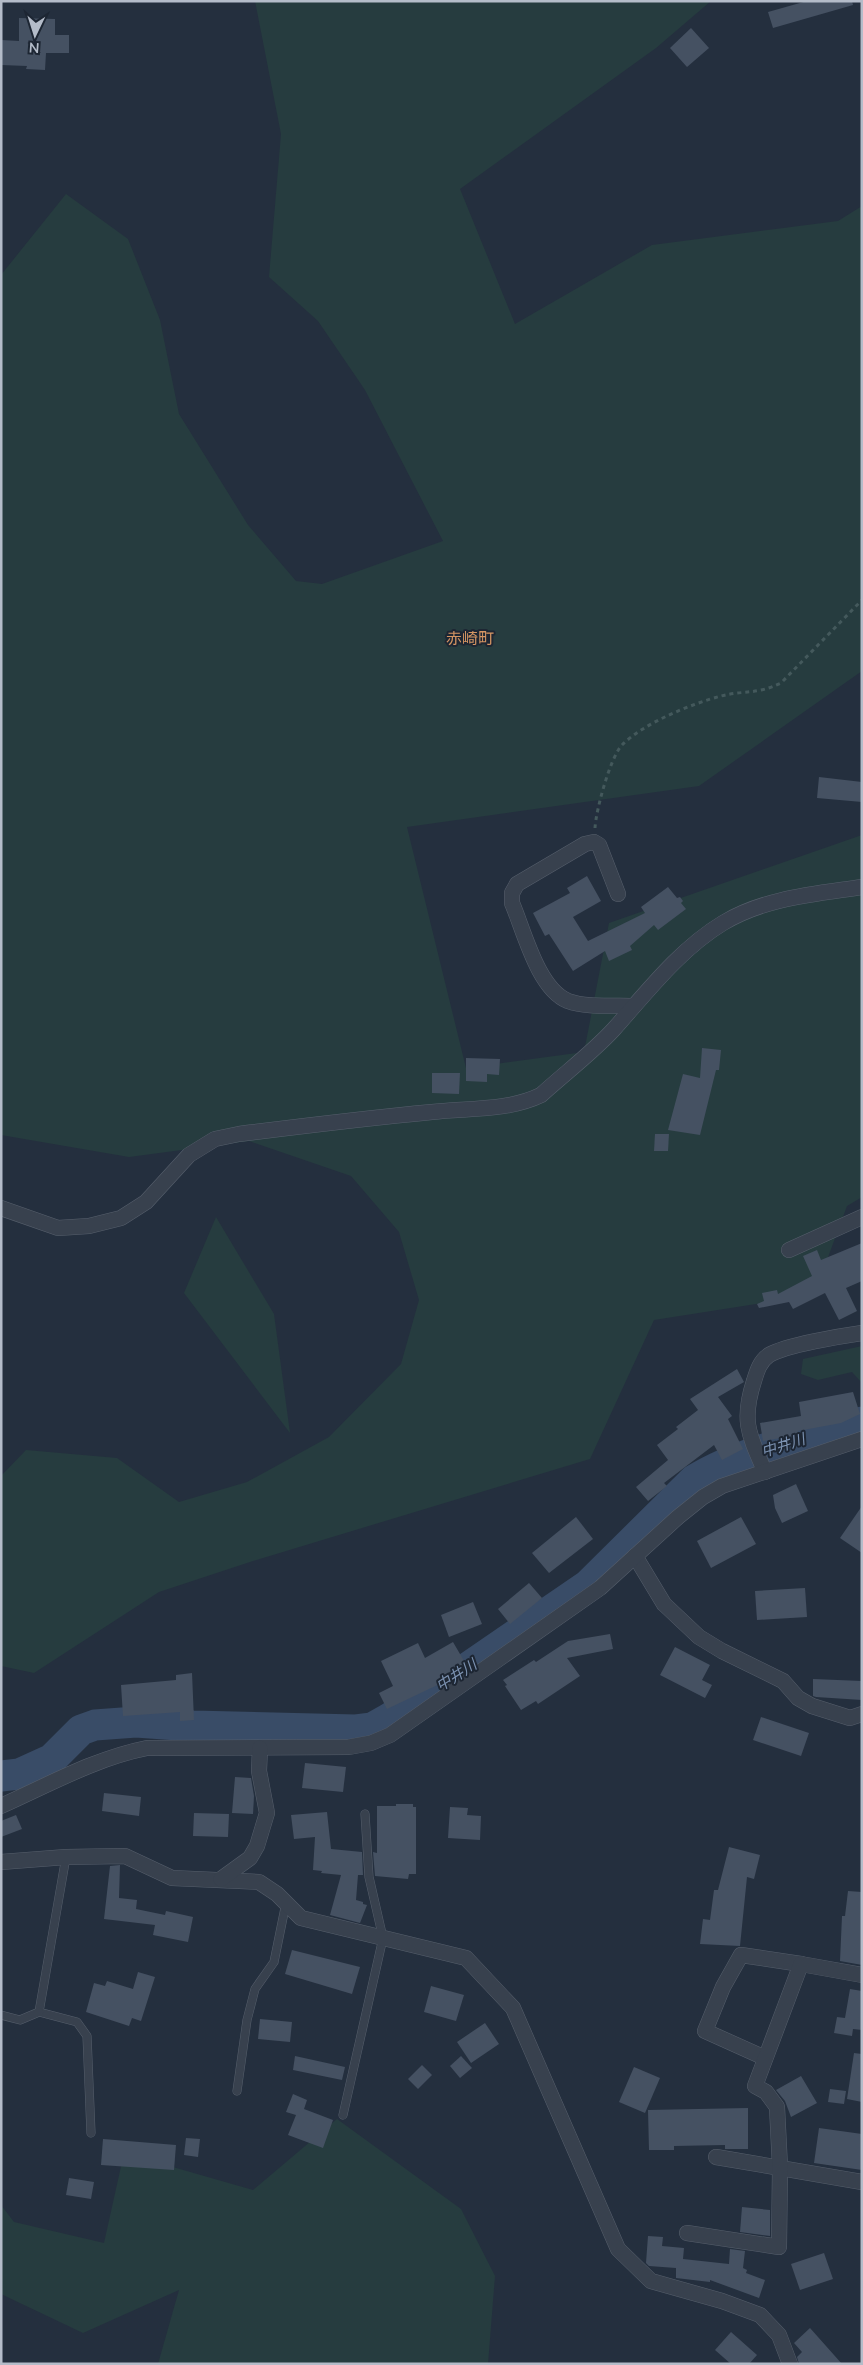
<svg xmlns="http://www.w3.org/2000/svg" width="863" height="2365" viewBox="0 0 863 2365" font-family="Mulish,'Noto Sans JP',sans-serif">
	<rect width="100%" height="100%" fill="#242f3e"/>
	<g fill="#263c3f">
		<polygon points="255,1 711,1 656,48 460,189 515,324 652,245 838,221 862,206 862,671 699,786 407,827 466,1068 584,1052 609,923 862,835 862,1197 847,1206 814,1295 654,1320 590,1459 253,1561 159,1592 34,1673 1,1666 1,1476 26,1450 117,1458 179,1502 247,1482 329,1437 401,1364 419,1300 399,1232 351,1176 249,1141 129,1157 1,1135 1,275 66,194 128,239 160,320 179,414 248,525 296,581 322,584 443,541 365,390 318,321 269,277 281,134"/>
		<polygon points="216,1217 274,1314 290,1433 184,1293"/>
		<polygon points="862,1346 862,1383 852,1372 818,1380 801,1374 803,1359"/>
		<polygon points="337,2119 461,2209 495,2276 488,2364 158,2364 179,2290 83,2333 1,2294 1,2205 14,2222 104,2243 124,2153 253,2190"/>
	</g>
	<g fill="none" stroke-linecap="round" stroke-linejoin="round">
		<path stroke="#394c67" stroke-width="31" d="M1,1776l18,-2 33,-15 29,-29 14,-5 41,-3 57,4 163,4 16,-2 16,-9 66,-42 134,-92 106,-105c47,-29 114,-44 168,-58"/>
	</g>
	<g fill="#455162">
		<polygon points="807,1 852,1 853,5 773,28 768,12"/>
		<polygon points="19,18 55,19 55,35 69,35 69,53 46,53 45,70 26,69 27,66 1,65 1,40 19,41"/>
		<polygon points="691,28 709,48 687,67 670,48"/>
		<polygon points="819,777 862,782 862,802 817,798"/>
		<polygon points="587,876 601,901 573,917 588,941 645,913 641,907 668,887 677,898 680,897 683,901 681,903 686,909 658,930 654,925 630,946 632,950 609,961 605,951 573,971 549,934 545,936 533,913 570,893 567,888"/>
		<polygon points="702,1048 721,1050 719,1070 716,1070 700,1135 668,1130 683,1074 700,1078"/>
		<polygon points="466,1058 500,1059 499,1075 487,1074 487,1082 466,1081"/>
		<polygon points="432,1073 460,1073 459,1094 432,1093"/>
		<polygon points="655,1134 669,1134 668,1151 654,1151"/>
		<polygon points="862,1243 862,1281 846,1288 857,1311 839,1320 825,1293 793,1309 789,1302 759,1308 757,1304 764,1301 762,1293 777,1290 778,1294 812,1276 803,1256 817,1250 821,1260"/>
		<polygon points="737,1369 744,1382 718,1397 732,1416 728,1419 743,1449 722,1460 714,1445 664,1483 667,1486 648,1501 636,1487 668,1460 657,1445 678,1429 676,1427 698,1410 690,1399"/>
		<polygon points="853,1392 860,1414 841,1423 798,1431 799,1435 763,1441 760,1423 801,1416 799,1402"/>
		<polygon points="796,1484 808,1511 782,1523 775,1508 773,1495"/>
		<polygon points="862,1506 862,1553 840,1538"/>
		<polygon points="576,1517 593,1539 549,1573 532,1553"/>
		<polygon points="741,1517 756,1544 711,1568 697,1541"/>
		<polygon points="529,1583 542,1598 510,1624 498,1609"/>
		<polygon points="805,1588 807,1617 757,1620 755,1591"/>
		<polygon points="473,1602 482,1624 449,1637 441,1615"/>
		<polygon points="610,1634 613,1649 567,1658 580,1676 538,1704 536,1701 521,1710 505,1686 507,1685 503,1680 534,1660 536,1662 568,1641"/>
		<polygon points="453,1642 467,1666 446,1677 448,1680 387,1709 379,1693 393,1686 381,1661 418,1643 425,1658"/>
		<polygon points="675,1647 710,1665 702,1680 712,1685 705,1698 660,1675"/>
		<polygon points="192,1673 194,1720 180,1721 180,1712 123,1716 121,1685 176,1680 176,1675"/>
		<polygon points="813,1679 862,1681 862,1700 816,1697 813,1696"/>
		<polygon points="761,1717 809,1733 801,1756 753,1740"/>
		<polygon points="305,1763 346,1767 343,1792 302,1788"/>
		<polygon points="235,1777 251,1778 254,1796 253,1814 232,1813"/>
		<polygon points="104,1793 141,1797 139,1816 102,1811"/>
		<polygon points="396,1804 413,1804 413,1807 416,1807 416,1874 409,1874 408,1879 375,1876 373,1852 377,1853 377,1806 396,1806"/>
		<polygon points="450,1807 468,1808 467,1815 481,1816 480,1840 448,1838"/>
		<polygon points="327,1812 331,1849 362,1852 363,1875 358,1875 356,1900 363,1902 363,1904 367,1905 360,1923 330,1915 341,1875 321,1873 322,1871 313,1870 315,1837 294,1839 291,1815"/>
		<polygon points="194,1813 229,1814 228,1837 193,1836"/>
		<polygon points="16,1815 22,1829 1,1837 1,1821"/>
		<polygon points="729,1847 760,1855 754,1879 747,1877 740,1946 700,1944 703,1919 710,1920 714,1890 718,1890"/>
		<polygon points="120,1865 119,1898 137,1900 136,1909 165,1915 166,1911 193,1917 188,1942 153,1935 155,1925 104,1919 110,1866"/>
		<polygon points="848,1891 862,1892 862,1965 840,1961 842,1916 845,1916"/>
		<polygon points="292,1950 360,1967 352,1994 285,1974"/>
		<polygon points="138,1972 155,1977 141,2021 132,2018 129,2026 86,2012 94,1983 105,1986 107,1981 133,1989"/>
		<polygon points="431,1986 464,1995 456,2021 424,2012"/>
		<polygon points="850,1989 862,1991 862,2030 853,2029 852,2036 834,2033 837,2017 845,2018"/>
		<polygon points="260,2019 292,2022 290,2042 258,2039"/>
		<polygon points="485,2023 499,2044 471,2063 457,2042"/>
		<polygon points="854,2053 862,2054 862,2102 847,2099"/>
		<polygon points="295,2056 345,2067 342,2080 293,2070"/>
		<polygon points="461,2056 472,2068 460,2078 450,2066"/>
		<polygon points="422,2065 432,2075 418,2089 408,2079"/>
		<polygon points="634,2067 660,2078 645,2113 619,2102"/>
		<polygon points="801,2076 817,2103 791,2117 785,2101 776,2090"/>
		<polygon points="830,2089 846,2091 844,2104 828,2102"/>
		<polygon points="293,2094 307,2100 304,2109 333,2120 323,2148 288,2135 296,2115 286,2112"/>
		<polygon points="748,2108 748,2149 725,2149 725,2145 674,2146 674,2150 649,2150 648,2110"/>
		<polygon points="819,2128 862,2134 862,2170 814,2163"/>
		<polygon points="186,2138 200,2139 198,2157 184,2155"/>
		<polygon points="103,2139 176,2145 174,2170 101,2165"/>
		<polygon points="69,2178 94,2182 91,2199 66,2195"/>
		<polygon points="742,2207 770,2210 770,2236 740,2232"/>
		<polygon points="648,2236 663,2237 662,2246 684,2248 683,2259 729,2264 730,2249 745,2251 743,2268 747,2270 746,2273 765,2280 759,2298 710,2280 710,2282 676,2278 676,2268 649,2266 646,2263"/>
		<polygon points="824,2253 833,2279 800,2290 791,2264"/>
		<polygon points="810,2328 842,2364 799,2364 797,2357 802,2352 794,2343"/>
		<polygon points="731,2332 757,2355 749,2364 731,2364 715,2350"/>
	</g>
	<g fill="none" stroke-linecap="round" stroke-linejoin="round">
		<g stroke="#565f6c" stroke-width="9">
			<g id="lane">
				<polyline points="66,1857 39,2012 77,2022 87,2036 91,2133"/>
				<polyline points="1,2015 20,2020 39,2012"/>
				<polyline points="237,2091 247,2020 255,1989 274,1962 286,1903"/>
				<polyline points="343,2115 383,1938 369,1877 365,1814"/>
			</g>
		</g>
		<g stroke="#565f6c" stroke-width="16">
			<g id="street">
				<path d="M618,894l-19,-49 -5,-3 -9,2 -68,40 -5,9v10c12,28 26,86 56,98 19,7 45,4 65,5"/>
				<path d="M1,1208l57,20 31,-2 32,-8 25,-16 43,-47 26,-16 24,-5c64,-8 129,-16 193,-22 36,-4 76,-1 109,-17 24,-22 51,-42 73,-66 33,-37 66,-80 109,-106 41,-25 92,-29 139,-36"/>
				<polyline points="789,1250 862,1217"/>
				<path d="M765,1472c-16,-37 -24,-51 -11,-91 3,-10 6,-20 15,-26 17,-10 72,-19 93,-22"/>
				<polyline points="635,1556 664,1604 699,1637 722,1651 783,1681 798,1698 812,1706 850,1718 862,1714"/>
				<path d="M1,1806c47,-21 95,-48 146,-58l202,-1 22,-4 19,-8 210,-147 78,-71 25,-20 19,-11 140,-47"/>
				<polyline points="1,1862 66,1857 125,1856 172,1878 259,1882 277,1894 301,1918 466,1958 513,2008 618,2249 651,2281 722,2301 760,2315 779,2335 790,2364"/>
				<polyline points="221,1879 250,1858 257,1846 267,1813 259,1771 260,1748"/>
				<polyline points="765,2058 705,2031 723,1987 741,1955 801,1964"/>
				<polyline points="716,2157 862,2182"/>
				<polyline points="687,2233 779,2247 780,2167 777,2107 766,2092 755,2086 801,1964 862,1975"/>
			</g>
		</g>
		<path stroke="#44595c" stroke-width="3" stroke-dasharray="4 4" stroke-linecap="butt" d="M595,828c1,-18 15,-70 27,-83 22,-22 69,-41 99,-49 23,-6 35,-1 60,-13l81,-83"/>
		<use href="#lane" stroke="#38414e" stroke-width="8"/>
		<use href="#street" stroke="#38414e" stroke-width="15"/>
	</g>
	<g text-anchor="middle" dominant-baseline="central" stroke-width="4" stroke-linejoin="round" paint-order="stroke">
		<g font-size="15" font-style="italic" fill="#7c92b1" stroke="#1d2633">
			<text transform="translate(783 1445) rotate(-18)">中井川</text>
			<text transform="translate(456 1675) rotate(-33)">中井川</text>
		</g>
		<g font-size="16" fill="#d59563" stroke="#1d2633">
			<text x="470" y="638">赤崎町</text>
		</g>
	</g>
	<rect width="863" height="2365" fill="none" stroke="#b4bcc9" stroke-width="5"/>
	<g transform="translate(35 35) rotate(184)" stroke="#1d2633" stroke-width="4" paint-order="stroke">
	<path d="M0-4L9 19L0 12L-9 19Z" fill="#b4bcc9"/>
	<text y="-8" font-size="14" font-weight="bold" text-anchor="middle" fill="#b4bcc9">N</text>
	</g>
</svg>
